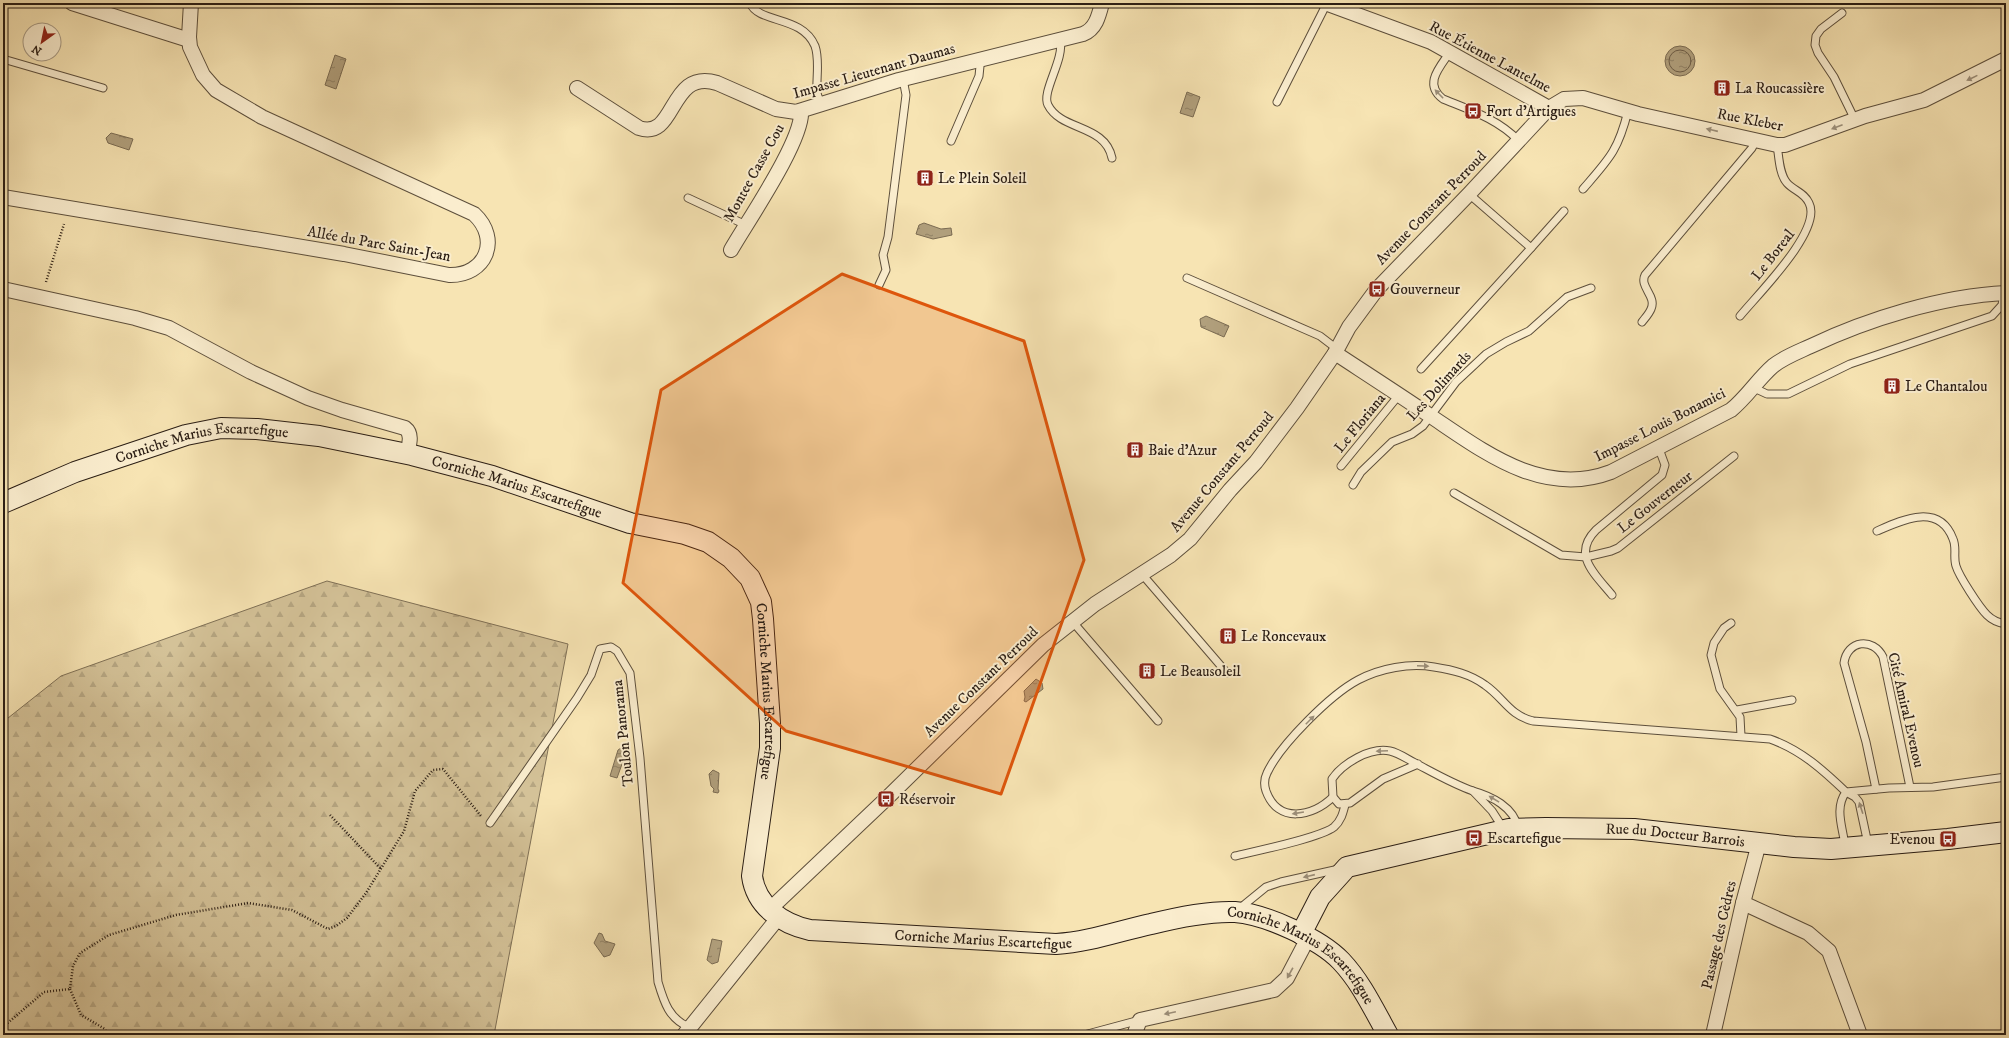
<svg xmlns="http://www.w3.org/2000/svg" width="2009" height="1038" viewBox="0 0 2009 1038" font-family="'IM FELL DW Pica',serif">
	<defs>
		<pattern id="forest-firs" width="22" height="20" patternUnits="userSpaceOnUse"><rect width="22" height="20" fill="#d4c298"/><path d="M5 1l3.5 6h-7zM16 11l3.5 6h-7z" fill="#b6a682"/></pattern>
		<pattern id="water-ripples" width="26" height="14" patternUnits="userSpaceOnUse"><rect width="26" height="14" fill="#b1a07d"/><path d="M2 4q2-2 4 0t4 0M15 11q2-2 4 0t4 0" fill="none" stroke="#908265"/></pattern>
	</defs>
	<rect width="100%" height="100%" fill="#f7e4b3"/>
	<filter id="stains"><feTurbulence type="fractalNoise" baseFrequency=".005" numOctaves="4"/><feColorMatrix values="0 0 0 0 .2 0 0 0 0 .09 0 0 0 0 .02 0 0 0 .5 -.17"/></filter>
	<radialGradient id="worn" r=".72"><stop offset=".6" stop-color="#630" stop-opacity="0"/><stop offset="1" stop-color="#630" stop-opacity=".3"/></radialGradient>
	<polygon fill="url(#forest-firs)" stroke="#7f7056" points="327,581 568,644 494,1035 3,1035 3,722 61,676"/>
	<g fill="url(#water-ripples)" stroke="#7b6c53">
		<circle cx="1680" cy="61" r="15"/>
		<polygon points="335,55 346,59 336,89 325,85"/>
		<polygon points="1187,92 1200,97 1193,117 1180,113"/>
		<polygon points="111,133 133,139 129,150 108,143 106,138"/>
		<polygon points="924,223 941,229 951,228 952,235 933,239 916,234 919,225"/>
		<polygon points="1206,316 1229,326 1224,337 1201,327 1200,319"/>
		<polygon points="1036,679 1042,683 1043,689 1026,702 1024,701 1025,697 1024,691"/>
		<polygon points="621,748 626,753 617,778 610,776 618,750"/>
		<polygon points="713,770 719,773 718,789 719,791 718,793 713,792 714,789 711,786 709,774"/>
		<polygon points="599,933 602,934 605,941 615,944 610,955 604,957 594,943"/>
		<polygon points="712,939 722,941 718,962 712,964 707,960"/>
	</g>
	<g fill="none" stroke-linecap="round" stroke-linejoin="round">
		<circle stroke="#6e5e48" stroke-width="1" cx="1680" cy="61" r="11"/>
		<g stroke="#5d4f3c" stroke-width="9">
			<g id="service">
				<path d="M750,3c9,21 52,12 65,43 5,14 1,32 2,47 1,4 3,8 4,11"/>
				<polyline points="1842,13 1821,29 1816,36 1815,45 1818,53 1834,77 1855,120"/>
				<path d="M1060,40c5,19 -19,52 -12,65 13,26 57,19 64,53"/>
				<path d="M1450,52c-10,15 -27,32 -7,47 27,11 55,20 76,42"/>
				<polyline points="3,59 103,88"/>
				<polyline points="1277,102 1327,3"/>
				<polyline points="951,141 979,76 980,66 979,60"/>
				<path d="M1583,189c26,-30 35,-38 45,-78"/>
				<polyline points="1469,194 1531,248 1564,211"/>
				<polyline points="688,198 746,225"/>
				<polyline points="1187,278 1320,336 1337,349"/>
				<polyline points="879,285 886,270 883,255 888,237 906,95 903,79"/>
				<path d="M1740,316c18,-22 83,-86 69,-113 -5,-11 -15,-12 -22,-20 -8,-9 -8,-27 -10,-38"/>
				<path d="M1642,322c3,-4 7,-8 9,-13 6,-13 -12,-22 -6,-34l107,-127 4,-8"/>
				<polyline points="1421,369 1531,248"/>
				<polyline points="1754,388 1767,394 1788,394 1850,364 1992,316 2002,305 2004,293"/>
				<polyline points="1341,466 1399,395"/>
				<polyline points="1353,485 1361,472 1392,442 1412,434 1423,426 1456,382 1486,354 1506,342 1529,331 1567,297 1591,288"/>
				<polyline points="1454,493 1561,555 1586,557 1611,551 1618,548 1734,456"/>
				<path d="M1877,531c25,-11 62,-29 76,8 4,9 0,18 3,27 3,10 23,41 31,49 5,5 12,8 19,9"/>
				<polyline points="1141,573 1227,673"/>
				<path d="M1612,595c-16,-20 -41,-40 -16,-65l66,-55 3,-10 -7,-19"/>
				<polyline points="1072,621 1158,721"/>
				<polyline points="1731,623 1724,628 1714,643 1711,655 1720,689 1740,717 1741,736"/>
				<polyline points="1737,710 1792,700"/>
				<path d="M1418,764l-35,15 -33,24 -11,1 -6,-7 -1,-18c11,-16 38,-32 58,-28 9,2 17,8 25,12 19,10 38,21 58,28"/>
				<path d="M1876,789l-10,-47 -22,-79c3,-23 29,-26 39,-6l27,130"/>
				<path d="M1333,797c-21,20 -55,27 -67,-6 -2,-6 -2,-12 1,-18 13,-28 63,-78 91,-93 23,-12 51,-17 76,-13 19,3 36,7 51,18 19,13 24,30 48,36l237,18c31,11 53,31 76,53l43,-4 44,-1 73,-10"/>
				<path d="M490,823l87,-125 14,-23 9,-26 11,-2 6,4 13,22 10,85 18,224c6,20 11,37 31,45"/>
				<path d="M1503,828l-11,-17 -19,-20c18,5 41,16 45,37"/>
				<path d="M1845,846c-2,-18 -11,-38 1,-54l9,5 4,5 9,42"/>
				<path d="M1235,856c21,-5 85,-18 99,-29 7,-6 9,-14 11,-22"/>
				<polyline points="1239,909 1266,887 1281,882 1339,869"/>
				<polyline points="1084,1035 1140,1020"/>
			</g>
		</g>
		<g stroke="#5d4f3c" stroke-width="16">
			<g id="minor">
				<polyline points="72,3 189,40"/>
				<polyline points="1325,3 1431,42 1549,108"/>
				<path d="M577,88l62,40c38,13 29,-60 78,-45l59,26 20,3 103,-32 184,-46c13,-5 16,-19 19,-31"/>
				<path d="M3,197l341,57 105,21c37,1 52,-36 25,-61l-212,-97 -46,-27 -13,-15 -13,-28 -1,-10 2,-34"/>
				<path d="M731,250c16,-28 73,-111 70,-139"/>
				<path d="M3,289l132,29 34,10 82,44 57,26 34,12 63,18c8,6 4,17 2,26"/>
				<path d="M1335,353c32,21 63,41 94,62 54,36 113,83 182,57l120,-62c16,-13 27,-31 42,-44 11,-9 25,-14 38,-20 57,-27 131,-50 195,-53"/>
				<polyline points="1743,903 1808,933 1829,951 1860,1035"/>
				<polyline points="769,910 886,799 1043,645 1095,604 1171,555 1190,539 1230,490 1256,462 1297,408 1335,353 1349,327 1377,289 1469,194 1549,108 1564,99 1583,98 1638,114 1777,145 1785,145 1865,116 1924,100 2006,59"/>
				<polyline points="684,1035 778,918"/>
				<polyline points="1134,1035 1140,1020 1274,990 1287,978 1308,938"/>
				<polyline points="1713,1035 1743,903 1759,843"/>
			</g>
		</g>
		<g stroke="#2a1d14" stroke-width="22">
			<g id="secondary">
				<path id="s1" d="M3,503l72,-31 111,-37 35,-7 36,1 62,7 93,19 80,21 138,47 55,11 23,8 23,16 19,20 11,24 2,17 7,104v25l-18,128c4,30 30,48 58,54l246,14c33,-2 63,-13 95,-20 24,-6 59,-13 84,-12 30,2 85,27 106,49 20,21 33,49 47,74"/>
				<path id="s2" d="M1301,934l19,-37 27,-30 162,-38 37,-1 88,1 160,18 37,2 117,-10 58,-7"/>
			</g>
		</g>
		<g stroke="#2a1d14" stroke-width="2.5" stroke-dasharray="1 2" stroke-linecap="butt">
			<polyline points="46,282 64,224"/>
			<polyline points="330,815 381,869"/>
			<polyline points="70,989 81,1015 105,1029 107,1035"/>
			<polyline points="3,1027 44,992 70,989 73,966 80,953 109,935 176,915 248,903 292,910 328,929 336,926 347,918 366,893 404,831 415,791 433,770 443,769 481,816"/>
		</g>
		<use href="#service" stroke="#faedce" stroke-width="7"/>
		<use href="#minor" stroke="#faedce" stroke-width="14"/>
		<use href="#secondary" stroke="#faedce" stroke-width="20"/>
	</g>
	<defs><path id="oneway-solid" d="M-6-.8H1V-3.2L6.5 0L1 3.2V.8H-6Z"/></defs>
	<g fill="#9c8f7a">
		<use href="#oneway-solid" transform="translate(1972 78) rotate(154)"/>
		<use href="#oneway-solid" transform="translate(1439 94) rotate(-134)"/>
		<use href="#oneway-solid" transform="translate(1837 127) rotate(159)"/>
		<use href="#oneway-solid" transform="translate(1712 130) rotate(-167)"/>
		<use href="#oneway-solid" transform="translate(1423 666) rotate(2)"/>
		<use href="#oneway-solid" transform="translate(1310 720) rotate(-45)"/>
		<use href="#oneway-solid" transform="translate(1382 751) rotate(177)"/>
		<use href="#oneway-solid" transform="translate(1494 799) rotate(-149)"/>
		<use href="#oneway-solid" transform="translate(1861 808) rotate(-108)"/>
		<use href="#oneway-solid" transform="translate(1298 813) rotate(171)"/>
		<use href="#oneway-solid" transform="translate(1309 876) rotate(167)"/>
		<use href="#oneway-solid" transform="translate(1290 973) rotate(119)"/>
		<use href="#oneway-solid" transform="translate(1170 1013) rotate(168)"/>
	</g>
	<path fill="#de560c" fill-opacity="0.2" stroke="#de560c" stroke-width="3" stroke-linejoin="round" d="M842,274l182,67 60,219 -83,234 -215,-63 -163,-148 38,-193z"/>
	<defs>
		<g id="building-square" transform="scale(0.9)"><rect x="-9" y="-9" width="18" height="18" rx="4" fill="#8f2418" stroke="#faedce"/><path d="M-4-6H4V6H1V3H-1V6H-4ZM-2.5-4.3h1.7v1.8h-1.7ZM.8-4.3h1.7v1.8H.8ZM-2.5-1h1.7V.8h-1.7ZM.8-1h1.7V.8H.8Z" fill="#fff"/></g>
		<g id="bus-square" transform="scale(0.9)"><rect x="-9" y="-9" width="18" height="18" rx="4" fill="#8f2418" stroke="#faedce"/><path d="M-5-6H5V4H4V6H2V4H-2V6H-4V4H-5ZM-3.5-4V0h7V-4ZM-3.5 1.2v1.5H-2V1.2ZM2 1.2v1.5H3.5V1.2Z" fill="#fff"/></g>
	</defs>
	<g fill-rule="evenodd">
		<use href="#building-square" x="1722" y="88"/>
		<use href="#bus-square" x="1473" y="111"/>
		<use href="#building-square" x="925" y="178"/>
		<use href="#bus-square" x="1377" y="289"/>
		<use href="#building-square" x="1892" y="386"/>
		<use href="#building-square" x="1135" y="450"/>
		<use href="#building-square" x="1228" y="636"/>
		<use href="#building-square" x="1147" y="671"/>
		<use href="#bus-square" x="886" y="799"/>
		<use href="#bus-square" x="1474" y="838"/>
		<use href="#bus-square" x="1948" y="839"/>
	</g>
	<g text-anchor="middle" dominant-baseline="central" stroke-width="4" stroke-linejoin="round" paint-order="stroke">
		<g font-size="15" fill="#2a1d14" stroke="#faedce">
			<text transform="translate(1490 57) rotate(28)">Rue Étienne Lantelme</text>
			<text transform="translate(874 71) rotate(-16)">Impasse Lieutenant Daumas</text>
			<text transform="translate(1750 120) rotate(11)">Rue Kleber</text>
			<text transform="translate(754 173) rotate(-61)">Montee Casse Cou</text>
			<text transform="translate(1431 208) rotate(-46)">Avenue Constant Perroud</text>
			<text transform="translate(379 244) rotate(10)">Allée du Parc Saint-Jean</text>
			<text transform="translate(1773 255) rotate(-52)">Le Boreal</text>
			<text transform="translate(1439 386) rotate(-48)">Les Dolimards</text>
			<text transform="translate(1360 423) rotate(-51)">Le Floriana</text>
			<text transform="translate(1660 425) rotate(-27)">Impasse Louis Bonamici</text>
			<text stroke="none"><textPath href="#s1" startOffset="210">Corniche Marius Escartefigue</textPath></text>
			<text transform="translate(1222 472) rotate(-50)">Avenue Constant Perroud</text>
			<text stroke="none"><textPath href="#s1" startOffset="534">Corniche Marius Escartefigue</textPath></text>
			<text transform="translate(1655 502) rotate(-38)">Le Gouverneur</text>
			<text transform="translate(981 682) rotate(-44)">Avenue Constant Perroud</text>
			<text stroke="none"><textPath href="#s1" startOffset="905">Corniche Marius Escartefigue</textPath></text>
			<text transform="translate(1906 710) rotate(77)">Cité Amiral Evenou</text>
			<text transform="translate(623 733) rotate(-96)">Toulon Panorama</text>
			<text stroke="none"><textPath href="#s2" startOffset="415">Rue du Docteur Barrois</textPath></text>
			<text transform="translate(1719 935) rotate(-77)">Passage des Cèdres</text>
			<text stroke="none"><textPath href="#s1" startOffset="1349">Corniche Marius Escartefigue</textPath></text>
			<text stroke="none"><textPath href="#s1" startOffset="1685">Corniche Marius Escartefigue</textPath></text>
		</g>
		<g font-size="15" fill="#2a1d14" stroke="#faedce" text-anchor="start">
			<text x="1735" y="88">La Roucassière</text>
			<text x="1486" y="111">Fort d'Artigues</text>
			<text x="938" y="178">Le Plein Soleil</text>
			<text x="1390" y="289">Gouverneur</text>
			<text x="1905" y="386">Le Chantalou</text>
			<text x="1148" y="450">Baie d’Azur</text>
			<text x="1241" y="636">Le Roncevaux</text>
			<text x="1160" y="671">Le Beausoleil</text>
			<text x="899" y="799">Réservoir</text>
			<text x="1487" y="838">Escartefigue</text>
			<text x="1935" y="839" text-anchor="end">Evenou</text>
		</g>
	</g>
	<rect width="2009" height="1038" fill="none" stroke="#f7e4b3" stroke-width="16"/>
	<rect x="4" y="4" width="2001" height="1030" fill="none" stroke="#2a1d14" stroke-width="2"/>
	<rect x="8" y="8" width="1993" height="1022" fill="none" stroke="#2a1d14"/>
	<g transform="translate(42 42) rotate(213)"><circle r="19" fill="#faedce" stroke="#a79a84"/>
	<path d="M0-3L7 15L0 10L-7 15Z" fill="#8f2418"/>
	<text y="-6" font-size="11" font-weight="bold" text-anchor="middle" fill="#2a1d14">N</text>
	</g>
	<rect width="100%" height="100%" filter="url(#stains)"/>
	<rect width="100%" height="100%" fill="url(#worn)"/>
</svg>
